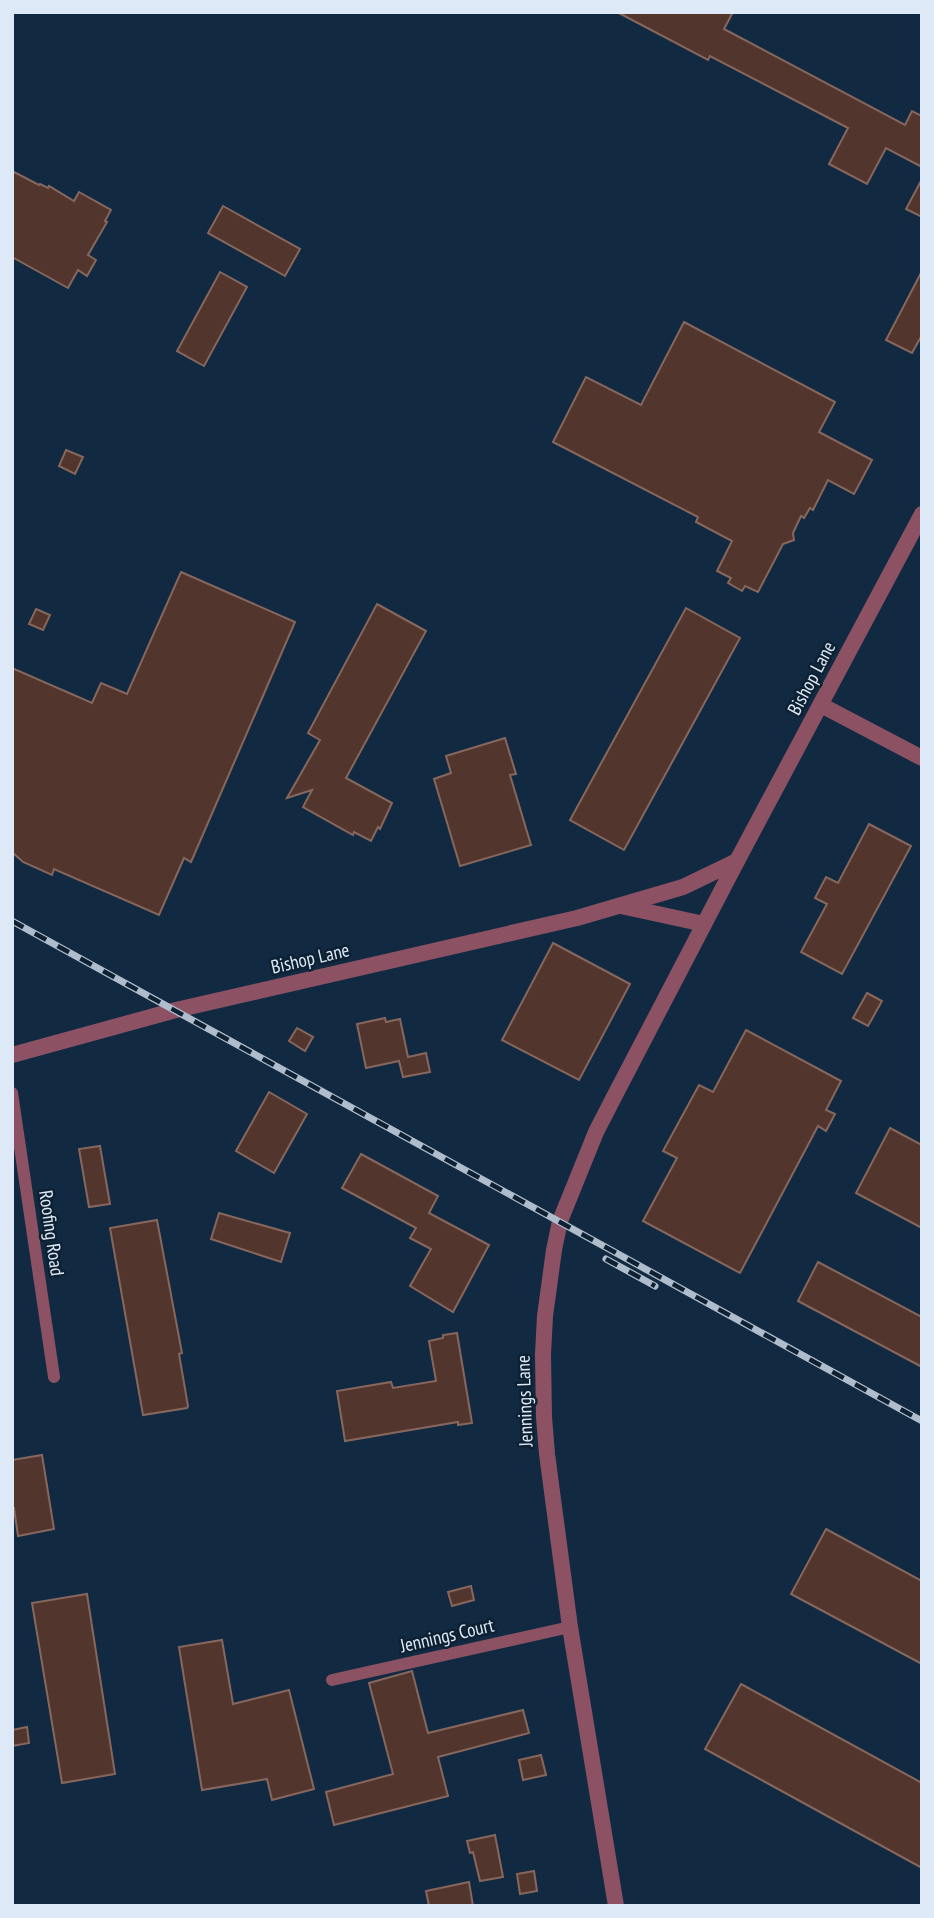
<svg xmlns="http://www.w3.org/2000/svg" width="934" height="1918" viewBox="0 0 934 1918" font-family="'PT Sans Narrow',sans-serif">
	<rect width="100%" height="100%" fill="#0d2133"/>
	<rect fill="#112a42" x="12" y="12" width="910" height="1894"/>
	<g fill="#52362d" stroke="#87675d" stroke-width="2">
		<polygon points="617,12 733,12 724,29 905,125 912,111 922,116 922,167 886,148 867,184 829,164 848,128 710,56 708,60"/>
		<polygon points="12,171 39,185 40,184 48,188 49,186 74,201 79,192 111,210 105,221 107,222 88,255 96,260 87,276 78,270 68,288 12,257"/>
		<polygon points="922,179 922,217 906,209"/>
		<polygon points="223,206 300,249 285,276 208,233"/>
		<polygon points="922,271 922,335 912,353 886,340"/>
		<polygon points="220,272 247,287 204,366 177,351"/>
		<polygon points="684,322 835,402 819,432 872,460 854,494 828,480 813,510 810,508 804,518 801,516 793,533 794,540 783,544 758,592 745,586 742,591 728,583 731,578 717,571 732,541 696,522 698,517 553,442 586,377 641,405"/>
		<polygon points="66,450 83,457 75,474 59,466"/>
		<polygon points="181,572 295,622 191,862 184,858 159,915 54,869 52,875 23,862 12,852 12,668 92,703 101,683 127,694"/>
		<polygon points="377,604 426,631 346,778 392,803 380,829 378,827 371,841 354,832 353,835 303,807 312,790 287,798 320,740 308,733"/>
		<polygon points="686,608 740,638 624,850 570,820"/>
		<polygon points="36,609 50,615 43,630 29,624"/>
		<polygon points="505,738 516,774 510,775 531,845 460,866 434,779 451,773 446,756"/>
		<polygon points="869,824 911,846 842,974 801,952 827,904 815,898 826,877 838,883"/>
		<polygon points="553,943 630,984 579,1080 502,1040"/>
		<polygon points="867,993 882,1001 868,1026 853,1018"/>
		<polygon points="385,1018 386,1022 400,1019 408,1057 426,1053 430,1072 403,1077 399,1061 366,1068 357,1024"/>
		<polygon points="297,1028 313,1037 305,1051 289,1041"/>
		<polygon points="746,1030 841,1081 826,1110 835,1114 826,1131 818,1126 740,1273 643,1221 677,1158 663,1151 699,1085 713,1092"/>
		<polygon points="269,1092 307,1114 274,1173 236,1151"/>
		<polygon points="890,1128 922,1145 922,1228 856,1193"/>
		<polygon points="100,1146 110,1204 89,1207 79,1149"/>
		<polygon points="361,1154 438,1196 429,1213 489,1245 453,1312 410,1286 431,1249 410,1238 416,1228 342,1188"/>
		<polygon points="219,1213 290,1233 281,1262 211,1239"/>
		<polygon points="157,1220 182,1353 179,1354 188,1406 187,1408 143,1415 110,1228"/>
		<polygon points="818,1262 922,1317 922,1367 798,1301"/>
		<polygon points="457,1333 472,1423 458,1425 458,1422 345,1441 337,1391 391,1382 393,1388 436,1381 429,1341 443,1338 443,1335"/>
		<polygon points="42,1455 54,1529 18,1536 14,1508 12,1508 12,1460"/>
		<polygon points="826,1529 922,1581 922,1664 791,1594"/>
		<polygon points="471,1586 474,1600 452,1606 448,1592"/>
		<polygon points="87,1594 115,1774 62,1783 32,1603"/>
		<polygon points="222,1640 233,1704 289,1690 314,1789 272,1800 267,1779 202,1790 179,1647"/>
		<polygon points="412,1671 428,1733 523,1710 529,1733 438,1757 448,1796 334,1825 326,1792 393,1774 369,1683"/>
		<polygon points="741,1684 922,1783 922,1868 705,1749"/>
		<polygon points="27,1727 29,1743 12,1746 12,1730"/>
		<polygon points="541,1755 546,1775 523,1780 519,1760"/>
		<polygon points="495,1835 503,1877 480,1881 473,1852 470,1853 467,1841"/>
		<polygon points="534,1871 537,1891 520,1894 517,1874"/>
		<polygon points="469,1882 473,1906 429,1906 426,1891"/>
	</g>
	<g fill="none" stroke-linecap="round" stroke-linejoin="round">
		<g stroke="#8c5264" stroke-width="12">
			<polyline points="12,1093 54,1377"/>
			<polyline points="332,1680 570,1627"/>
		</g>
		<g stroke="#8c5264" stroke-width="16">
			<polyline points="821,705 922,758"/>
			<polyline points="621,906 704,924"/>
			<polyline points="12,1055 176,1010 577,918 683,887 737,861"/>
			<polyline points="616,1906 570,1627 547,1454 544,1417 543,1354 545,1316 554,1250 560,1221 596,1132 614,1097 737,861 922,514"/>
		</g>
		<g stroke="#afbccb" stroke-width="7">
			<g id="rail">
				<polyline points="12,921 922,1421"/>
				<polyline points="606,1259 655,1286"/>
			</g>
		</g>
		<use href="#rail" stroke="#0d2133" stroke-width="4.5" stroke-dasharray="13" stroke-linecap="butt"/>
	</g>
	<g text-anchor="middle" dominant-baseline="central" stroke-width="5" stroke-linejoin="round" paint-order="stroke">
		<g font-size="19" fill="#dde9f6" stroke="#0d2133">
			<text transform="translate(811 678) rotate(-62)">Bishop Lane</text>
			<text transform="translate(310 958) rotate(-13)">Bishop Lane</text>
			<text transform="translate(52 1233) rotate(82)">Roofing Road</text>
			<text transform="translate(524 1401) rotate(-92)">Jennings Lane</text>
			<text transform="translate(447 1635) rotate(-13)">Jennings Court</text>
		</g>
	</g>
	<rect width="934" height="1918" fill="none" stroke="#dde9f6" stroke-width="28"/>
</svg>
